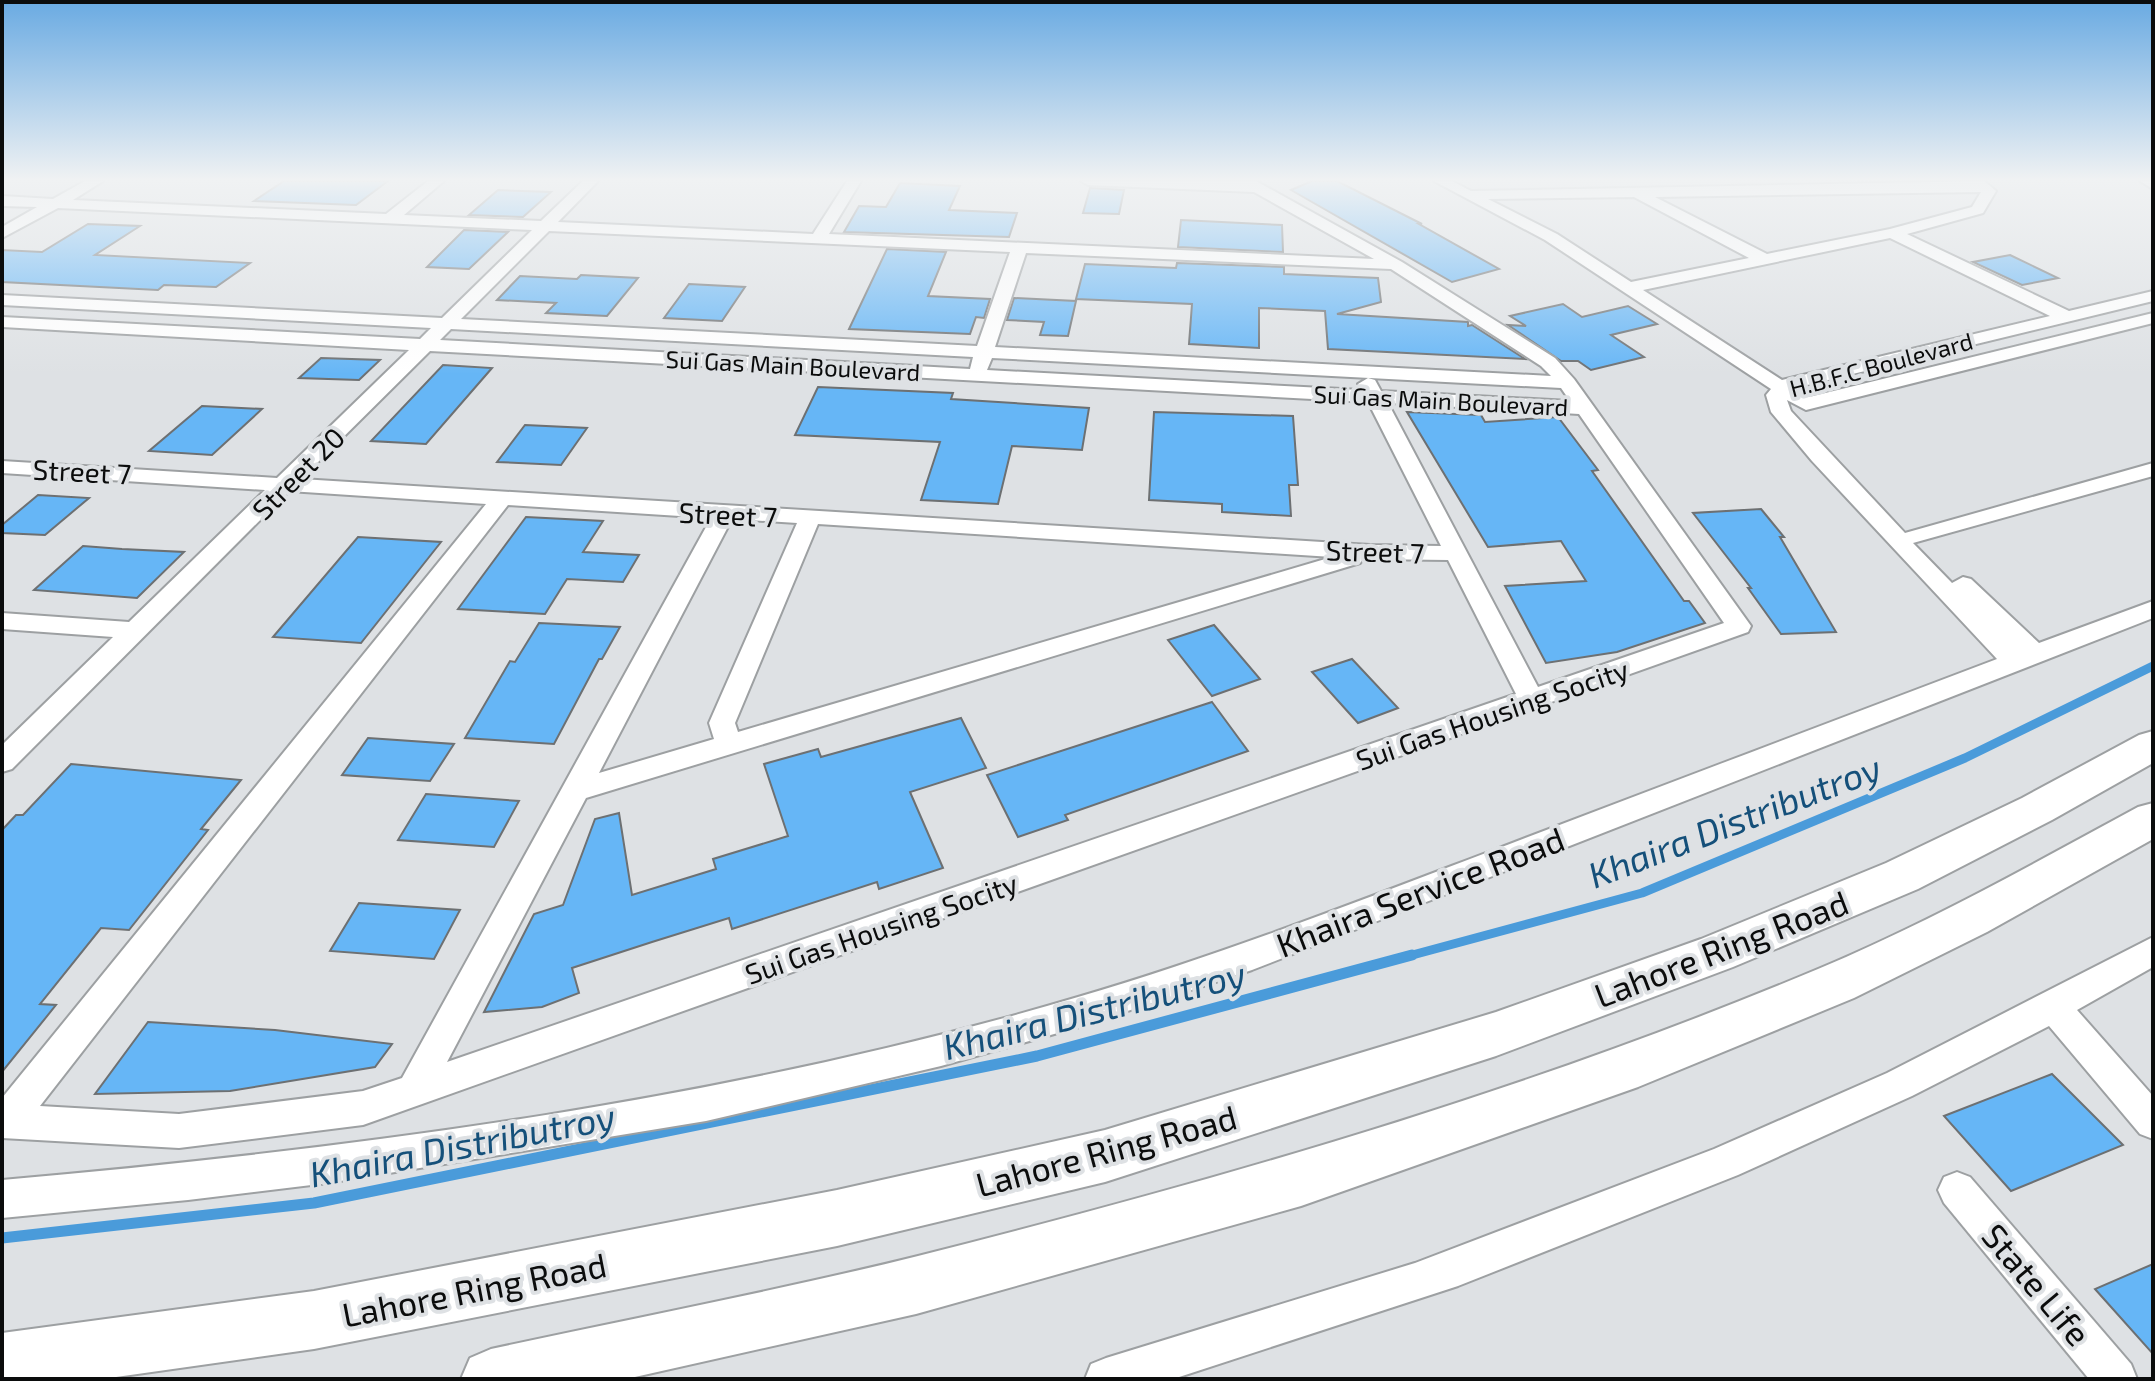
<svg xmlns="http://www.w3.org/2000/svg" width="2155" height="1381" viewBox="0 0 2155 1381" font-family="'Exo 2',sans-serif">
	<rect width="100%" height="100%" fill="#dee1e4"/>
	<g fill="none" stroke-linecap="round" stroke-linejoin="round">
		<polyline stroke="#4a9bda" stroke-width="9" points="1405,957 1642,893 1965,758 2153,666"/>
		<polyline stroke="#4a9bda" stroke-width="11" points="2,1238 314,1203 1037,1056 1412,955"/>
	</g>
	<g fill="#66b6f6" stroke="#6d7072" stroke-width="2">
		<polygon points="284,181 388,181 356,205 254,201"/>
		<polygon points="1312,181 1337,181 1422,224 1419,224 1499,269 1452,282 1291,190"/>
		<polygon points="900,183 960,186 949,210 1017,213 1009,237 844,232 859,206 886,207"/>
		<polygon points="1090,188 1124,190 1119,214 1083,213"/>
		<polygon points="498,190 551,192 523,217 469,215"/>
		<polygon points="1181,220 1282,225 1283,252 1178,247"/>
		<polygon points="88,224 140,226 95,255 250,263 216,287 164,285 158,290 2,282 2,250 42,252"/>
		<polygon points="464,230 508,232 469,269 427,267"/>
		<polygon points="887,249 946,252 928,296 990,299 984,318 976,317 970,334 849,329"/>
		<polygon points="2010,255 2058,278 2022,285 1973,262"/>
		<polygon points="1177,263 1284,267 1284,274 1378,278 1381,302 1337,314 1468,322 1468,326 1472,325 1525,359 1328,349 1325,311 1259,308 1259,348 1189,344 1192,304 1076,299 1085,264 1176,268"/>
		<polygon points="581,275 638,278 607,316 546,313 556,303 497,300 520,276 577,279"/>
		<polygon points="689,284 745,287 722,321 664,318"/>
		<polygon points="1014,298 1076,301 1068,336 1040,335 1044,322 1007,320"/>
		<polygon points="1563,304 1582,317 1628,306 1657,324 1611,335 1644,357 1591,370 1578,361 1561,361 1508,325 1526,326 1510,316"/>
		<polygon points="321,358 380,360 359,380 299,378"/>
		<polygon points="443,365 492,368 426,444 371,441"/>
		<polygon points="818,387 953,393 951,399 1089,408 1082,450 1012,446 998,504 921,500 940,442 795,435"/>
		<polygon points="202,406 262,409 212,455 149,451"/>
		<polygon points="1154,412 1293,416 1298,485 1289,485 1291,516 1222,512 1222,504 1149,500"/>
		<polygon points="1407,412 1481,415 1485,422 1558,417 1598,470 1592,471 1684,601 1689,601 1705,623 1617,652 1546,663 1505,586 1586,581 1561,541 1488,547"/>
		<polygon points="525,425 587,428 561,465 497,462"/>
		<polygon points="38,495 89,498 45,535 2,533 2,525"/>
		<polygon points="1761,509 1784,537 1780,537 1836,632 1781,634 1748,588 1751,588 1693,513"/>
		<polygon points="526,517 603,521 583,552 639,555 623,582 567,579 545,614 458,609"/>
		<polygon points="358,537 441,542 361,643 273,637"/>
		<polygon points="83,546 122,549 184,552 137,598 34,590"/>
		<polygon points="539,623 620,627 602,659 599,659 554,744 465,738 510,661 515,662"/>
		<polygon points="1214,625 1260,679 1212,696 1168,640"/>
		<polygon points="1352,659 1398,708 1358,723 1312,672"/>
		<polygon points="1212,702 1248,751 1065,815 1068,820 1018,837 987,775"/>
		<polygon points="961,718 986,768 910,792 943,868 879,889 877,882 732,929 729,918 652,942 572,968 579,993 542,1007 484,1012 534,914 563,905 595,819 619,813 632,895 716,869 713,859 788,836 764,764 818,749 821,757"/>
		<polygon points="368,738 454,744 430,781 342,775"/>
		<polygon points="71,764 241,780 201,829 208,830 129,930 101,928 40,1004 56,1005 2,1072 2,830 16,815 23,815"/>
		<polygon points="426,794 519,801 494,847 398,840"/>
		<polygon points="359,903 460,910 434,959 330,951"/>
		<polygon points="148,1022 275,1030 392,1044 375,1067 230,1091 95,1094"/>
		<polygon points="2052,1074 2123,1145 2011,1191 1944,1116"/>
		<polygon points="2153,1264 2153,1354 2095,1289"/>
	</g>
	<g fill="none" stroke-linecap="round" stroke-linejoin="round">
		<g stroke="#9da0a2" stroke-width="4">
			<g id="minor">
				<path d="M85,181h18l-30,19 313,14 42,-33h16l-40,34 137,6 42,-40h15l-40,41 255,12 34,-53h14l-32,53 545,25 -120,-67 -166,-7 -7,-4h175l146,81 153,96 19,21 177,247 -3,6 -1385,493 -184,23 -177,-10v-40l484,-594 -197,-13 -277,278 -10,3v-27l111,-108 -111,-8v-16l127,9 136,-132 -263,-17v-12l275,17 132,-128 -407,-23v-10l418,22 11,-11 -429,-23v-10l440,23 90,-88 -474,-22 -56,30v-11l35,-20 -35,-1v-10l51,3zM549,231l461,21 -33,94 -516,-27zM1026,253l365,16 150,97 10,10 -556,-29zM451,329l522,28 -3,12 -530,-29zM430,351l938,51 73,144 -71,-1 -1069,-66zM992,358l569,30 9,13 -189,-10 -6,-11 -7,-2 -10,6 3,6 -374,-20zM1388,403l191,11 145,209 -186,64zM508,505l203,13 -309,560 -39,13 -184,23 -139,-8zM732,519l65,4 -88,200 5,16 -115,34zM818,524l514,33 -594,175 -3,-9zM1363,559l85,1 68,134 -1069,368 139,-264 774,-235z"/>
				<path d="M1434,181h18l19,10 513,-10 12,10 -13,22 -76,21 162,77 84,-20v10l-358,87 14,9 344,-84v10l-347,87 -19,-10 4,11 114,122 248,-70v13l-240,67 39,40 11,-6 8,2 68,64 114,-42v17l-901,352 -173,57 -138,39 -235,55 -378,62 -140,17 -186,18v-38c360,-32 729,-80 1076,-183 140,-41 276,-94 413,-146 168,-64 337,-128 506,-192l-185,-198 -41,-49 -5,-17 5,-6 -226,-149zM1981,192l-9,15 -82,22 -123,25 -112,-57zM1634,197l115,61 -118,24 -74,-48 -69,-35zM1890,238l160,78 -268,64 -139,-90z"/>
				<polygon points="2140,181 2153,181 2153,189"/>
				<polygon points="2153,937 2153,967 2077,1010 2153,1096 2153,1139 2140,1134 2049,1026 1912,1096 1738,1175 1458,1286 1173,1379 1085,1379 1091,1364 1106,1358 1415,1263 1714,1149 1887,1073"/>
				<polygon points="1957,1172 1970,1177 2131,1364 2137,1379 2089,1379 1944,1203 1938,1190 1944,1177"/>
			</g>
		</g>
		<g stroke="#9da0a2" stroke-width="4">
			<g id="highway">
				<polygon points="2153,731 2153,763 2052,820 1918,889 1733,967 1496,1056 1105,1182 837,1246 314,1349 102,1379 2,1379 2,1333 314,1291 837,1190 1105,1130 1496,1012 1701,939 1886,863 2022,798 2139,735"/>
				<path d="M2153,803v36l-166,93 -133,66 -216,89 -337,119 -385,108 -290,65h-165l9,-21 21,-9c142,-31 286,-58 427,-93 305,-77 610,-165 900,-287 110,-46 215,-105 320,-162z"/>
			</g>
		</g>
		<use href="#minor" fill="#fff" fill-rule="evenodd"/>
		<use href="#highway" fill="#fff" fill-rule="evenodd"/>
	</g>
	<linearGradient id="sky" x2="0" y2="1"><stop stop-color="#69aae2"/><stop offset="0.48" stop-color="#f0f2f3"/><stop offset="1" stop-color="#f0f2f3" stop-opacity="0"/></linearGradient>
	<rect width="2155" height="374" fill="url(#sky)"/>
	<g text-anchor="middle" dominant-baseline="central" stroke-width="8" stroke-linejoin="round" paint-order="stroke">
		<g font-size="24" fill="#0b0c0c" stroke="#dee1e4">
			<text transform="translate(1881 364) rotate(-15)">H.B.F.C Boulevard</text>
			<text transform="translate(793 365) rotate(3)">Sui Gas Main Boulevard</text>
			<text transform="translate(1441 400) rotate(3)">Sui Gas Main Boulevard</text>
		</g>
		<g font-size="28" fill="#0b0c0c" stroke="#dee1e4">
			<text transform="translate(82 471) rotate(3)">Street 7</text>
			<text transform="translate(298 473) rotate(-45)">Street 20</text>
			<text transform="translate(728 514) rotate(3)">Street 7</text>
			<text transform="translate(1375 551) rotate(2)">Street 7</text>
			<text transform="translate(1492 714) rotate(-19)">Sui Gas Housing Socity</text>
			<text transform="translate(881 928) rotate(-19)">Sui Gas Housing Socity</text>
		</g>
		<g font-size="34" fill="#0b0c0c" stroke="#dee1e4">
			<text transform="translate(1420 891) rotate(-21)">Khaira Service Road</text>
			<text transform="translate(1721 948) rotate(-21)">Lahore Ring Road</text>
			<text transform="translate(1106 1150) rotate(-15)">Lahore Ring Road</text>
			<text transform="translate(2037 1284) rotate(50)">State Life</text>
			<text transform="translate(474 1289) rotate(-11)">Lahore Ring Road</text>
		</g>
		<g font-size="36" font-style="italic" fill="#15507a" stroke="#dee1e4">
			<text transform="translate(1734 820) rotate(-21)">Khaira Distributroy</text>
			<text transform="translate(1094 1009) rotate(-14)">Khaira Distributroy</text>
			<text transform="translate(462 1144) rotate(-11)">Khaira Distributroy</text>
		</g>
	</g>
	<rect width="2155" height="1381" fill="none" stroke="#0b0c0c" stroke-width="8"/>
</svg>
